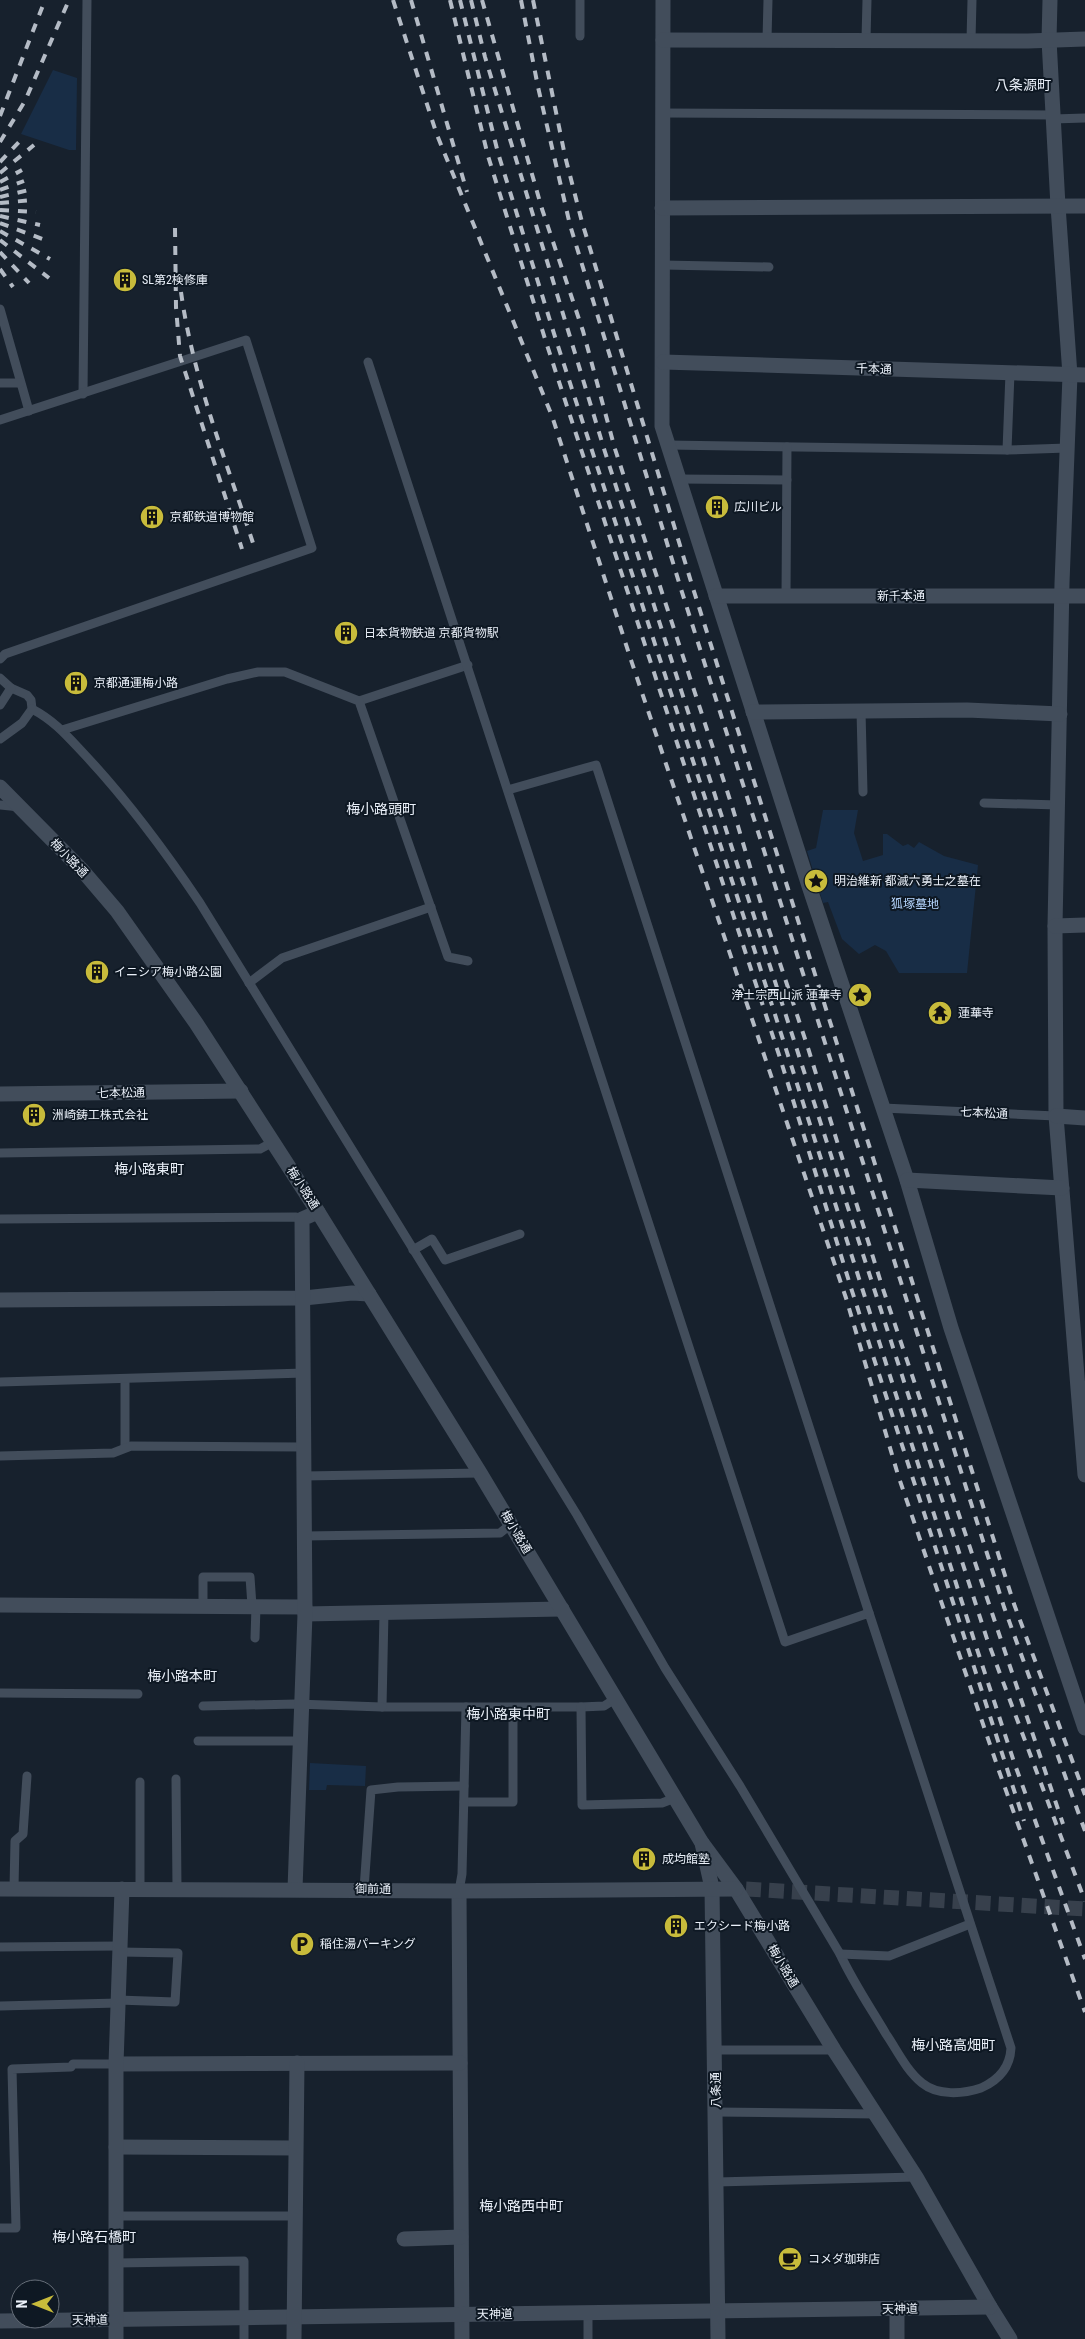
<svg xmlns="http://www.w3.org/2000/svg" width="1085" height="2339" viewBox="0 0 1085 2339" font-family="'Roboto Condensed','Noto Sans JP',sans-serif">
	<rect width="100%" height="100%" fill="#17212d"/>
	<g fill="#182d46">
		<polygon points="53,70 77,78 76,150 69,150 21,134"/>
		<polygon points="823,810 858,810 854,833 863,861 883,855 883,834 887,834 903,846 908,844 914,848 919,842 944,856 978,865 967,973 899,973 886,951 875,945 859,954 842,939 828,902 823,903 807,851 816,848"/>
		<polygon points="310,1763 366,1766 365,1786 327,1785 326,1790 309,1790"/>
	</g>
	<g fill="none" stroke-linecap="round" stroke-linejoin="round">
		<polyline stroke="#37404c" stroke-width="15" stroke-dasharray="15 8" stroke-linecap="butt" points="746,1889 1085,1909"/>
		<g stroke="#424d5b" stroke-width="9">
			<polyline points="580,0 580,36"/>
			<polyline points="767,39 768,0"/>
			<polyline points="866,39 867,0"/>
			<polyline points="971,40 972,0"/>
			<polyline points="663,113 1053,115"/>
			<polyline points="1053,119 1085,118"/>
			<polyline points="663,265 769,267"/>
			<polyline points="0,309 29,411"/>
			<polyline points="0,383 20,383"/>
			<polyline points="83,394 87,0"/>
			<polyline points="0,420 246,340 312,548 5,654 0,659"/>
			<polyline points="668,445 1007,450 1067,448"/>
			<polyline points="1007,450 1010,373"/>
			<polyline points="679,479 787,480"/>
			<polyline points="786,596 787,447"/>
			<polyline points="0,678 11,688 27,695 31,700 32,709 22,723 0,739"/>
			<polyline points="359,701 468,665"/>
			<polyline points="0,705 11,688"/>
			<path d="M32,709c23,12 36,28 54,47 43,46 79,95 114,147l377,612 88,153 75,118 100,168c13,28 30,53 46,80 11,16 20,36 36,49 16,13 41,11 59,5 18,-8 29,-20 30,-40l-142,-435 -84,29 -417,-1280"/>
			<polyline points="861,711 863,792"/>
			<polyline points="62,730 227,679 258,672 285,672 359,701 448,957 468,961"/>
			<polyline points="508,790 596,765 869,1613"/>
			<polyline points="984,803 1058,805"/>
			<polyline points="0,805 20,807"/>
			<polyline points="249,983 282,958 431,907"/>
			<polyline points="883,1108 1056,1116"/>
			<polyline points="0,1153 260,1149 273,1142"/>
			<polyline points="0,1219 296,1217 302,1219"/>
			<polyline points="413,1250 432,1239 445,1260 520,1234"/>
			<polyline points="125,1379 125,1447"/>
			<polyline points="0,1382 304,1373"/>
			<polyline points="0,1456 113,1453 131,1446 304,1447"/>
			<polyline points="304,1476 480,1473"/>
			<polyline points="305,1536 500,1533 511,1524"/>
			<polyline points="203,1605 203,1577 250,1577 252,1606"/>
			<polyline points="384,1612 382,1707 581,1707 604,1706 615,1699"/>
			<polyline points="255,1638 256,1606"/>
			<polyline points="0,1693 138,1694"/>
			<polyline points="203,1706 296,1704 382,1707"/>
			<polyline points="581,1707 582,1805 662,1803 675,1798"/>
			<polyline points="198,1741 300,1741"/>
			<polyline points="176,1779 177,1889"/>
			<polyline points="140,1782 140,1889"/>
			<polyline points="464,1802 513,1802 513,1708"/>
			<polyline points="14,1888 15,1841 23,1834 27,1776"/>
			<polyline points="364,1889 371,1790 398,1787 464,1786"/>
			<polyline points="459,1891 462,1874 466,1707"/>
			<polyline points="0,1947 120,1946"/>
			<polyline points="840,1954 889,1956 970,1924"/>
			<polyline points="118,2000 175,2002 178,1953 120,1952"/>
			<polyline points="0,2006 118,2003"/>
			<polyline points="716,2050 834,2050"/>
			<polyline points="716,2112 876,2114"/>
			<polyline points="717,2182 916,2177"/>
			<polyline points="116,2216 295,2216"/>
			<polyline points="0,2228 16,2228 12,2069 71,2067 73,2064 116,2064"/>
			<polyline points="116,2263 244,2261 244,2339"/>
			<polyline points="588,2339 588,2313"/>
		</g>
		<g stroke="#424d5b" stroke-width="15">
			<polyline points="663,0 662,426 809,886 907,1180 951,1328 1085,1728"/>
			<polyline points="1050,0 1049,40 1058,206 1070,375 1062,583 1055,926 1056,1116 1085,1475"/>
			<polyline points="663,40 1028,41 1085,39"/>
			<polyline points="662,208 1085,206"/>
			<polyline points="663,362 1085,375"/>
			<polyline points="753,712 967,710 1060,714"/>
			<polyline points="1055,926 1085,925"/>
			<polyline points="0,1094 241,1091"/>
			<polyline points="1056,1116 1085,1118"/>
			<polyline points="907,1180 1062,1188"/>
			<polyline points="0,1300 304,1298 352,1293 369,1294"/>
			<polyline points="0,1605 305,1607"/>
			<polyline points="305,1614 562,1609"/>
			<polyline points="702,1843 736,1889 834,2050 916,2177 990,2307 1010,2339"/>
			<polyline points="295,1889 305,1614 302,1219 318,1212"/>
			<polyline points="459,1891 462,2339"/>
			<polyline points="116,2064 460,2063"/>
			<polyline points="116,2147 295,2148"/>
			<polyline points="404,2239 461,2237"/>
			<polyline points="897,2309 897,2339"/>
			<polyline points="0,2321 990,2307"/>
			<polyline points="116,2339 116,2064 122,1889"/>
			<polyline points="294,2339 297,2063"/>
		</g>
		<g stroke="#424d5b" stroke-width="15">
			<polyline points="716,596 1085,596"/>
			<polyline points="0,787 82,870 117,911 196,1023 318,1212 480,1473 702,1843 712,1888 718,2339"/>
			<polyline points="0,1889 459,1891 736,1889"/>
		</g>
		<g stroke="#b4bbc5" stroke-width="4" stroke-dasharray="9 9" stroke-linecap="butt">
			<polyline points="393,0 437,135 552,416 632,663 846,1298 898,1475 999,1771 1085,2012"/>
			<polyline points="411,0 467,192"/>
			<polyline points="450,0 488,156 546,342 780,1058 852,1291 1024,1821"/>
			<polyline points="460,0 498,153 556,340 750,936 975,1643 1014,1762 1085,1959"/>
			<polyline points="471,0 485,57 605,452 682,693 987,1639 1085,1901"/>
			<polyline points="482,0 542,209 583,331 615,449 732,806 768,927 808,1048 882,1286 1063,1824"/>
			<polyline points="521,0 538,87 570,225 681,589 1004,1607 1085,1831"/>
			<polyline points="533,0 565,156 582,222 692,585 1014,1604 1085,1795"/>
			<polyline points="0,116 45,0"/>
			<polyline points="0,142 25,101 69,0"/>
			<polyline points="0,162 20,141"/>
			<polyline points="0,173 34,145"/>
			<polyline points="0,182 22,170"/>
			<polyline points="0,190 24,181"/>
			<polyline points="0,197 29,190"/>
			<polyline points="0,203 33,200"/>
			<polyline points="0,210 36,212"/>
			<polyline points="0,216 40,225"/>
			<polyline points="0,223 45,240"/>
			<polyline points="175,228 176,307 180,356 242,549"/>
			<polyline points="0,231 50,259"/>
			<polyline points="0,240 49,278"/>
			<polyline points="0,252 29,283"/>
			<polyline points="0,269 13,287"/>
			<path d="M181,292c12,87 46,171 73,254"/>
		</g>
	</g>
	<defs>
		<g id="building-disc" transform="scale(1.25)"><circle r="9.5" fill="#c8bb3b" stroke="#0e1823"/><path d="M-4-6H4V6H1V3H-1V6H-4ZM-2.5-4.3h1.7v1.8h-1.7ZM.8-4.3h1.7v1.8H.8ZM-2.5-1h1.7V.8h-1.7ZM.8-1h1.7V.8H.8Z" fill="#111"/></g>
		<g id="sight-disc" transform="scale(1.25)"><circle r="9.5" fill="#c8bb3b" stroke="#0e1823"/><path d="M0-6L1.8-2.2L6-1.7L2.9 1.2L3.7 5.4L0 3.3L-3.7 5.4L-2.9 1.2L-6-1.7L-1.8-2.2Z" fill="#111"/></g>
		<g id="temple-disc" transform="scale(1.25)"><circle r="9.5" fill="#c8bb3b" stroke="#0e1823"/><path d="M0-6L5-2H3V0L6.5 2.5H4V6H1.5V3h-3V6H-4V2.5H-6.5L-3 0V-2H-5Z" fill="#111"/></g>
		<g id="parking-disc" transform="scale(1.25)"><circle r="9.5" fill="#c8bb3b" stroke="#0e1823"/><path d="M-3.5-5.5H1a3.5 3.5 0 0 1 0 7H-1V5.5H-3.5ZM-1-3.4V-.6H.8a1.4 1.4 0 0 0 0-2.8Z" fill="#111"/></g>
		<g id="cafe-disc" transform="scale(1.25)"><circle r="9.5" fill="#c8bb3b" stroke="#0e1823"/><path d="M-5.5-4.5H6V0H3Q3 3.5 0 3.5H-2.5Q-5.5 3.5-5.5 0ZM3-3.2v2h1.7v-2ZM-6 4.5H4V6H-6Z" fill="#111"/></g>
	</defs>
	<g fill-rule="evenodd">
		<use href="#building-disc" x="125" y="280"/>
		<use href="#building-disc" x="717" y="507"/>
		<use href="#building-disc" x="152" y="517"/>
		<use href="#building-disc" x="346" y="633"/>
		<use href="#building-disc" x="76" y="683"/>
		<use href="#sight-disc" x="816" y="881"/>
		<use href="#building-disc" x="97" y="972"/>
		<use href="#sight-disc" x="860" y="995"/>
		<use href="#temple-disc" x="940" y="1013"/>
		<use href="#building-disc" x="34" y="1115"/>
		<use href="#building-disc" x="644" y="1859"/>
		<use href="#building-disc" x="676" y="1926"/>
		<use href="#parking-disc" x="302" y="1944"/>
		<use href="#cafe-disc" x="790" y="2259"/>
	</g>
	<g text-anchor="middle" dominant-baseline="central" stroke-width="4" stroke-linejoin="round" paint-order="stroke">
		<g font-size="12" fill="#eaf0f9" stroke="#0e1823" text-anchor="start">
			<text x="142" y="280">SL第2検修庫</text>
			<text x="734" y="507">広川ビル</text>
			<text x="170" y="517">京都鉄道博物館</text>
			<text x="364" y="633">日本貨物鉄道 京都貨物駅</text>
			<text x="94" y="683">京都通運梅小路</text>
			<text x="834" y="881">明治維新 都滅六勇士之墓在</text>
			<text x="114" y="972">イニシア梅小路公園</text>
			<text x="842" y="995" text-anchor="end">浄土宗西山派 蓮華寺</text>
			<text x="958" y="1013">蓮華寺</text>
			<text x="52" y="1115">洲崎鋳工株式会社</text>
			<text x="662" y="1859">成均館塾</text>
			<text x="694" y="1926">エクシード梅小路</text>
			<text x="320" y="1944">稲住湯パーキング</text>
			<text x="808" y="2259">コメダ珈琲店</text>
		</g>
		<g font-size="12" fill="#eaf0f9" stroke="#0e1823">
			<text transform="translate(874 369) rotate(2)">千本通</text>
			<text x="901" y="596">新千本通</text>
			<text transform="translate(69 858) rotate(46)">梅小路通</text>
			<text transform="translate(121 1093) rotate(-1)">七本松通</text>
			<text transform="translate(984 1113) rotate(3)">七本松通</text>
			<text transform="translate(303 1188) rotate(57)">梅小路通</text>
			<text transform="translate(516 1532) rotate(59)">梅小路通</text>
			<text transform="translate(373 1889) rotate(1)">御前通</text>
			<text transform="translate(783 1966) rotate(59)">梅小路通</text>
			<text transform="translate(716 2090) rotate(-90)">八条通</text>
			<text transform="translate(900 2309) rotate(-1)">天神道</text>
			<text x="495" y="2314">天神道</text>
			<text transform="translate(90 2320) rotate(-1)">天神道</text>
		</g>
		<g font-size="12" fill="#b6d6fe" stroke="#0e1823">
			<text x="915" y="904">狐塚墓地</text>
		</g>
		<g font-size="14" fill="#eaf0f9" stroke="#0e1823">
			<text x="1023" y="85">八条源町</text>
			<text x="381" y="809">梅小路頭町</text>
			<text x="149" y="1169">梅小路東町</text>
			<text x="182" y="1676">梅小路本町</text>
			<text x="508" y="1714">梅小路東中町</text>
			<text x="953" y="2045">梅小路高畑町</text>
			<text x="521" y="2206">梅小路西中町</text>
			<text x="94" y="2237">梅小路石橋町</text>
		</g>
	</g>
	<g transform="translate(35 2304) rotate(270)"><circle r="24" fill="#0e1823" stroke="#666e79"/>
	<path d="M0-4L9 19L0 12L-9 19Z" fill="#c8bb3b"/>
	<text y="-8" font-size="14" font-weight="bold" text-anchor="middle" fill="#eaf0f9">N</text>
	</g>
</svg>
